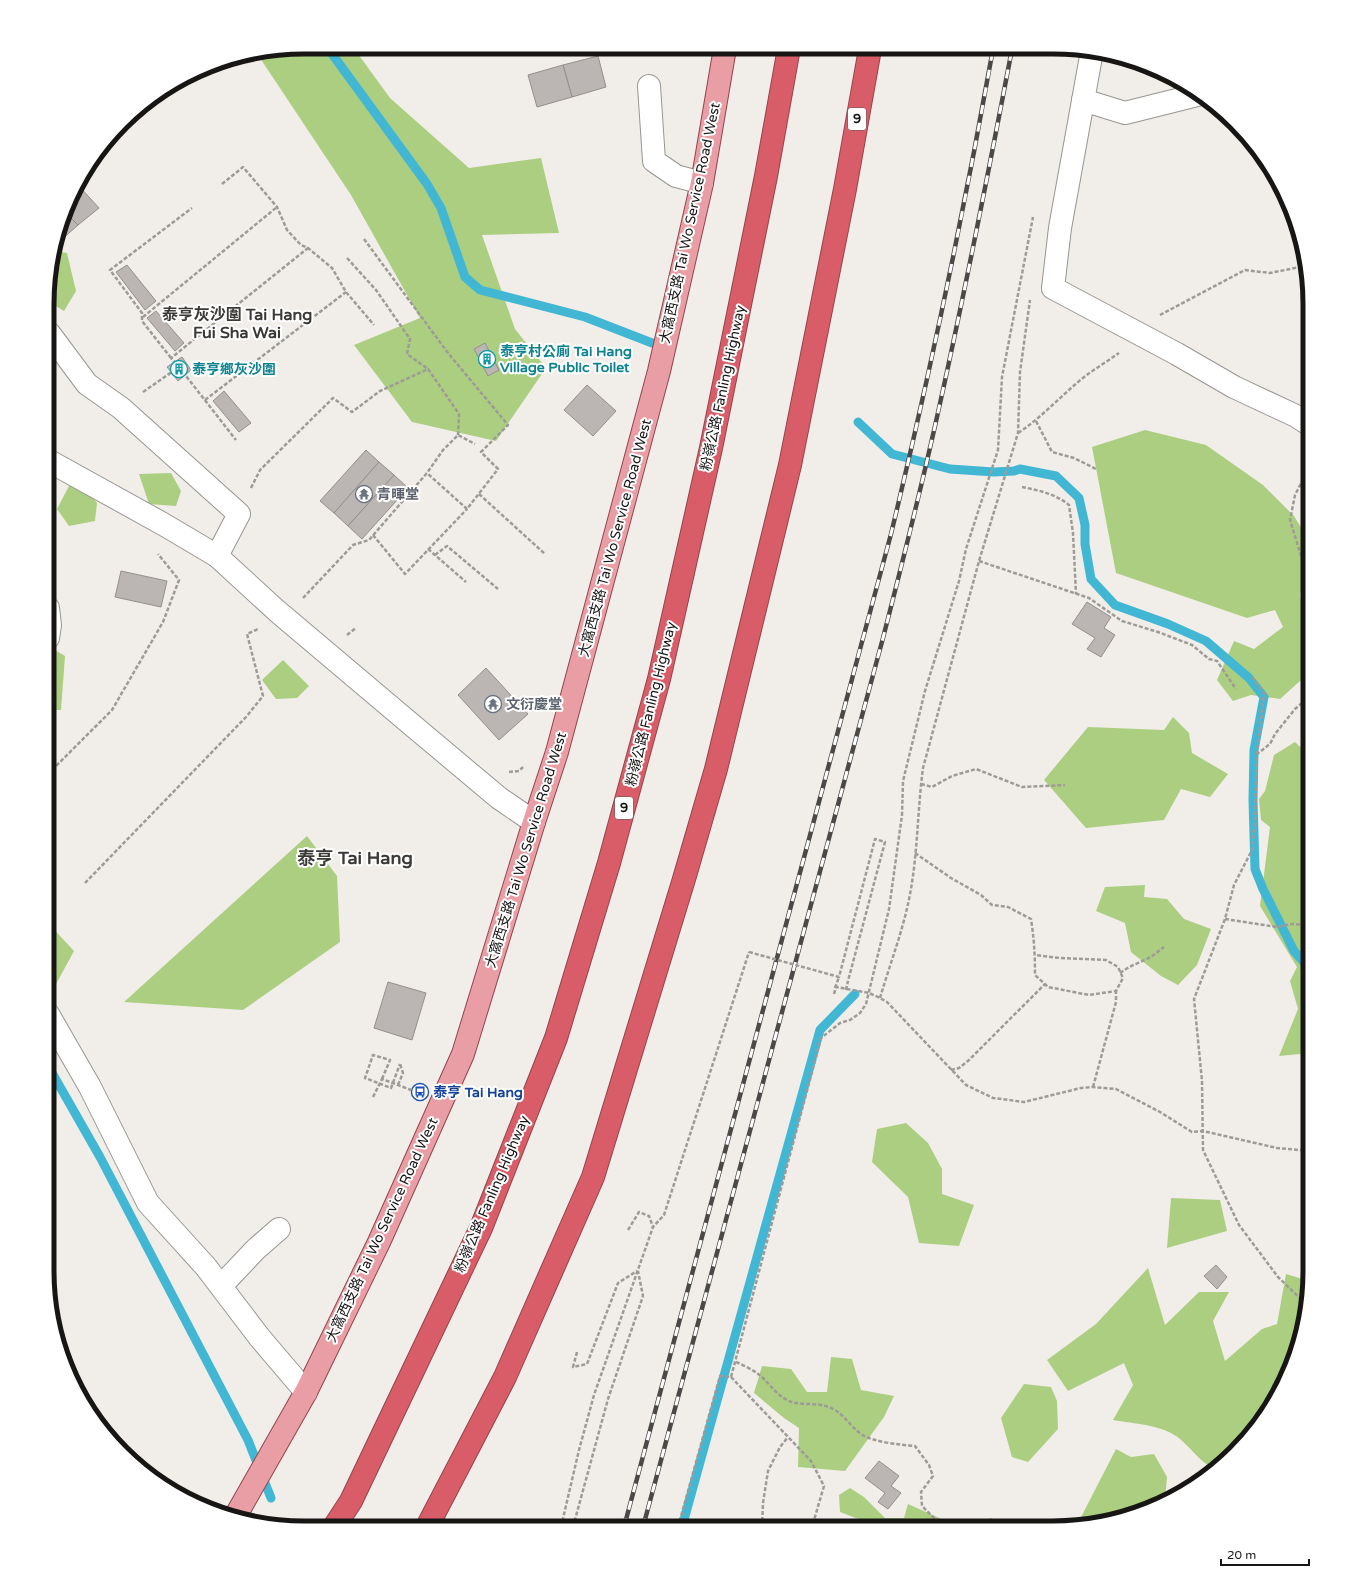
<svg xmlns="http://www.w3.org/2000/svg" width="1357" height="1575" viewBox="0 0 1357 1575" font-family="'Varela Round','Noto Sans TC',sans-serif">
	<rect width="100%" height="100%" fill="#f1eeea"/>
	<g fill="#acce80">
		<polygon points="304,47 353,47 390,98 469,168 541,158 559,233 482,235 515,329 546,368 496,441 412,422 354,345 420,318 351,195 258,55"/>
		<polygon points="56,251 67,253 76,291 64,311 49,302 49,270"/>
		<polygon points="1145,430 1206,445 1263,485 1294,516 1310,542 1310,586 1300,593 1306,639 1310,657 1310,672 1280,699 1251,695 1233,701 1217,680 1234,641 1254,649 1283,627 1275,610 1247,618 1116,573 1092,447"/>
		<polygon points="171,473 181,491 176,506 149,504 139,474"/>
		<polygon points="69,486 84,487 97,503 95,521 69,526 57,509"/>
		<polygon points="48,646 65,656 61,710 48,710"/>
		<polygon points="283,660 309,686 297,698 276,699 262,680"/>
		<polygon points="1173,717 1189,733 1192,753 1228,774 1210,797 1181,789 1164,820 1086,828 1044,780 1088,727 1164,730"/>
		<polygon points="1295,742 1310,756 1310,1053 1279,1056 1298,1009 1290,981 1297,967 1260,906 1270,827 1261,820 1259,799 1265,791 1274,755"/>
		<polygon points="307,836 337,876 340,942 243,1010 124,1002"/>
		<polygon points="1145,885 1144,897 1167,899 1184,919 1211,929 1197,965 1178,985 1161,976 1131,952 1125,923 1096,911 1105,887"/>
		<polygon points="48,923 74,951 55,986 48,990"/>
		<polygon points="906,1123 928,1143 942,1169 942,1194 974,1205 959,1246 919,1243 908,1197 872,1162 877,1129"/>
		<polygon points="1171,1198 1220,1200 1227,1231 1167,1248"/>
		<path d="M1148,1268l17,57 34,-33h30l-16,29 12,40 37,-32 15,-5 9,-50 23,7v7l-13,66 -29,60 -32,39 -21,16c-15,-8 -23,-21 -35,-31 -19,-14 -44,-14 -66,-18l20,-35 -9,-22 -56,28 -21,-31 49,-36z"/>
		<polygon points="831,1357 852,1359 861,1390 894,1396 884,1417 845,1471 798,1467 799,1428 784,1418 754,1393 762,1366 791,1369 807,1392 827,1392"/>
		<polygon points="1024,1384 1051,1387 1057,1401 1058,1429 1028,1462 1012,1457 1001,1418"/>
		<polygon points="1116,1449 1131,1457 1154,1454 1167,1477 1165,1500 1120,1519 1078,1526 1077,1525"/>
		<polygon points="850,1488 864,1497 885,1518 904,1518 908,1504 946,1521 948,1527 877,1527 877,1526 840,1512 839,1495"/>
		<polygon points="991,1518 1004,1527 971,1527"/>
	</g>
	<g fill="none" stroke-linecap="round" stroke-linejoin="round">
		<g stroke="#42b7d4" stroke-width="9">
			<polyline points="327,47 427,184 441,208 465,277 480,290 585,317 665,348"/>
			<polyline points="858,422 892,454 950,469 994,472 1014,471 1020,469 1056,476 1079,498 1085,525 1085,544 1091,579 1115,605 1168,624 1206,641 1249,678 1264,697 1254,750 1253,800 1255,869 1263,889 1294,951 1310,969"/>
			<polyline points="47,1064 100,1157 248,1440 271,1498"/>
			<polyline points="682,1527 820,1030 855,994"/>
		</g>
	</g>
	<g fill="#bbb6b4" stroke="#938f8c">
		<polygon points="598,56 606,87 572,97 563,65"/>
		<polygon points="563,65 572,97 537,107 528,75"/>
		<polygon points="78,185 99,208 78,225 68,215"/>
		<polygon points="68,215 78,225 59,242"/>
		<polygon points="127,265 156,301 145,310 116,272"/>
		<polygon points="156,311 184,343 175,351 147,318"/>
		<polygon points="485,343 499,370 488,376 474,349"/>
		<polygon points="182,357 191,370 178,381 167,367"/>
		<polygon points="587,385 616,411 593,436 564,410"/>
		<polygon points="224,391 251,423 239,432 213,401"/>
		<polygon points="366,450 379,462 334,513 320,501"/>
		<polygon points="379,462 394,475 348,526 334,513"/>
		<polygon points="394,475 408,488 362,539 348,526"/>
		<polygon points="121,571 167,581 161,607 115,597"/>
		<polygon points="1087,602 1111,617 1104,628 1115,635 1101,657 1087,649 1095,638 1072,624"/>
		<polygon points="486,668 528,714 499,740 458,695"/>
		<polygon points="388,982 426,993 412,1040 374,1028"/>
		<polygon points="1216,1265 1227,1277 1217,1289 1204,1276"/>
		<polygon points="879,1461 899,1476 891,1486 901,1493 888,1509 878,1502 885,1493 865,1478"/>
	</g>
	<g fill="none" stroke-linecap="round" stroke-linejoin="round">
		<g stroke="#989592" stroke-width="24">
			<g id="minor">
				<polyline points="1092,51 1060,228 1053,288 1177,354 1234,387 1296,416 1310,425"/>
				<polyline points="649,86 654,161 676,176 702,183"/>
				<polyline points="1083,100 1125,113 1201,94"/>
				<polyline points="49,333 87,384 121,408 239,514 217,556"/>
				<polyline points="49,461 163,524 217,556 277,611 412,725 499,798 534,822"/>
				<polyline points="48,638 50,625 48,608"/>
				<polyline points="48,1014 90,1087 148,1203 206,1267 260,1338 306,1392"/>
				<polyline points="221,1286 256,1249 279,1229"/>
			</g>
		</g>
		<g stroke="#94444b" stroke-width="24">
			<polyline id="major" points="235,1517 306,1392 379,1242 463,1054 534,822 557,752 659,371 702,183 725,48"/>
		</g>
		<g stroke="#94444b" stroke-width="24">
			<g id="highway">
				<polyline points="334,1527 351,1501 481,1228 556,1038 609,863 659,679 711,448 766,176 789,48"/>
				<polyline points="427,1527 505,1377 593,1177 684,879 716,769 790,465 845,189 870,49"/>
			</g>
		</g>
		<g stroke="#9d9b98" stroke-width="2.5" stroke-dasharray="4 2" stroke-linecap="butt">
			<polyline points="222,184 243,167 277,207 287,230 301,245 308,248 332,268 346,292 374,325"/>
			<polyline points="364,239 448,353 508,425 481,452 498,469 467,509 427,473"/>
			<polyline points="347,258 376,290 410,339 407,354 428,369"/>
			<polyline points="1160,315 1245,270 1270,273 1305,266"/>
			<polyline points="143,317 277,207"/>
			<polyline points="171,358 142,321 142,313 110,270 192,208"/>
			<polyline points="179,367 236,440"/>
			<polyline points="143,392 179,367 171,358 308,248"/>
			<polyline points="205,400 346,292"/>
			<polyline points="1036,421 1052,452 1074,458 1096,469"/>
			<path d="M1018,433c26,-17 45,-40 70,-59 10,-7 21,-14 31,-21"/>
			<path d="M1022,487c16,3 34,7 47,18l4,28 3,61"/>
			<polyline points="251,488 260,470 333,398 352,412 380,391 428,369 459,414 458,435"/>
			<polyline points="479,494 545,554"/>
			<polyline points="373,535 405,574 467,509"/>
			<polyline points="428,549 466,582"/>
			<polyline points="435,555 447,546 498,589"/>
			<polyline points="979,561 1089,598 1122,621 1158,632 1192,645 1209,659 1217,661 1236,689"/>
			<polyline points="1310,585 1290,520 1295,495 1310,466"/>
			<polyline points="303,598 353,545 369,540 427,473 443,450 458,435 475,444"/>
			<polyline points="347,635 356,628"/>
			<polyline points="1252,677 1264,693 1257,754"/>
			<polyline points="1306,700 1310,709"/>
			<polyline points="52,770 112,710 163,622 179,580 158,554"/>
			<polyline points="509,772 519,771 523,767"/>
			<polyline points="921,784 932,787 952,776 976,769 1022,787 1065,785"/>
			<path d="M915,853l36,25 30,17 11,10 16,2 23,12c3,19 4,36 4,56l13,12 41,8 27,-4 7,-13 -5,-11 -12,-7 -46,-2 -25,-3"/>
			<polyline points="85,883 246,717 263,696 247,634 258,629"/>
			<polyline points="1225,919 1277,927 1292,924 1310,925"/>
			<polyline points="1120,973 1129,967 1151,957 1164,947"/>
			<polyline points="835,988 839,977"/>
			<polyline points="846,990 848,981"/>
			<polyline points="834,994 836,987 869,993 880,998 887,1002 966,1085 993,1098 1024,1102 1081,1088 1093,1087 1116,1089 1160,1112 1192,1132 1203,1131 1277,1148 1310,1151"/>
			<path d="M880,998c9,-31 21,-62 28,-94 10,-45 9,-91 15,-136l56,-207 39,-128 2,-61 10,-72"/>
			<polyline points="951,1070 959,1068 969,1060 1045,984"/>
			<polyline points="398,1085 403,1073 400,1064"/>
			<polyline points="1093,1087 1116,1002 1116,991"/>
			<polyline points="373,1097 382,1079 411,1090"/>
			<polyline points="628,1230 639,1212 649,1216 653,1227"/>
			<polyline points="1306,1304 1278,1277 1239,1225 1203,1150 1202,1081 1194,999 1225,919 1234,885 1252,850 1255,816 1257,754 1270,744 1275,734 1295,709 1310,696"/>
			<polyline points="577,1352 573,1367 587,1364 618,1283 637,1271"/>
			<path d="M736,1362c7,3 15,7 21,11 11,8 18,21 30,27 13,7 29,1 44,8 13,6 19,18 30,26 11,8 40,11 54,12l14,19 4,11 -12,16 1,14 21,21"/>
			<polyline points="731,1377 811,1461 824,1486 812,1527"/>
			<polyline points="561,1527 579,1450 594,1395 653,1227 664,1215 749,952"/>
			<polyline points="573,1527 608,1399 643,1296 638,1271"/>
			<polyline points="678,1527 720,1376 731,1377 821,1038 840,1023 850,1020 860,1013 866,1004 889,909 902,815 903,781 925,691 959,581 966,549 998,450 1002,377 1033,217"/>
			<polyline points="762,1527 763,1503 768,1471 780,1447 788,1437"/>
		</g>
		<use href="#minor" stroke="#fff" stroke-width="22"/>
		<use href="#major" stroke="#e89ea4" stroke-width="22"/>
		<use href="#highway" stroke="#d85d68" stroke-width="22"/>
		<g stroke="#4b4948" stroke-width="4.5">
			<g id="rail">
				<path d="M624,1527l267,-993c39,-161 73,-322 102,-485"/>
				<path d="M643,1527l240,-889c18,-70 36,-141 52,-212 28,-125 53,-251 77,-377"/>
			</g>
		</g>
		<use href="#rail" stroke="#fff" stroke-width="3" stroke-dasharray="9" stroke-linecap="butt"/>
		<g stroke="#9d9b98" stroke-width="2.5" stroke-dasharray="4 2" stroke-linecap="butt">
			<polyline points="749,952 839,977 875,839 885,842 848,981"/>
			<polyline points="382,1079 390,1060 373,1055 365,1078 391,1088 400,1064"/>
		</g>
	</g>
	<defs>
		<g id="building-ring" transform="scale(0.9)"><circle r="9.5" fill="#fff" stroke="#0f9aa8" stroke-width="1.5"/><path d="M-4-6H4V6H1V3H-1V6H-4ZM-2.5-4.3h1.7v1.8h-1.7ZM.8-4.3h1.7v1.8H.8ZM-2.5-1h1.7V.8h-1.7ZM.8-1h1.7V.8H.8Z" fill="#0f9aa8"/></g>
		<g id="temple-ring" transform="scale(0.9)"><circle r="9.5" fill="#fff" stroke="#6b7280" stroke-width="1.5"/><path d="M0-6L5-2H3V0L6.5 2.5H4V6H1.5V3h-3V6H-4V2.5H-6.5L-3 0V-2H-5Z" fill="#6b7280"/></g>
		<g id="bus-ring" transform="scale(0.9)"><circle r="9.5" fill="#fff" stroke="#1a4fb4" stroke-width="1.5"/><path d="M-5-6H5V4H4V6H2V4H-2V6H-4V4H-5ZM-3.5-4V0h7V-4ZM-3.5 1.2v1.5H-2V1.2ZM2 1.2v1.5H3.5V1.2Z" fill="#1a4fb4"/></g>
	</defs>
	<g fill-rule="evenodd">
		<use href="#building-ring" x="487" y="359"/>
		<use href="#building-ring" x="179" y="369"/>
		<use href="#temple-ring" x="364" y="494"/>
		<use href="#temple-ring" x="493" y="704"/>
		<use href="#bus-ring" x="420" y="1092"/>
	</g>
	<g text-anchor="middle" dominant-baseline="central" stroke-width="4" stroke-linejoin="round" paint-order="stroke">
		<g fill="#fff" stroke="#5d5c5b" stroke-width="1">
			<rect x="848" y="108" width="18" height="22" rx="3"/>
			<rect x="615" y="797" width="18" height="22" rx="3"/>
		</g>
		<g font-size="13" font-weight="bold" fill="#171615">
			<text x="857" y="119">9</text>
			<text x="624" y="808">9</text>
		</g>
		<g font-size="14" fill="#171615" stroke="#fff">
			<text transform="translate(690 223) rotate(-78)">大窩西支路 Tai Wo Service Road West</text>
			<text transform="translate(723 388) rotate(-78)">粉嶺公路 Fanling Highway</text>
			<text transform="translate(615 538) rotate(-75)">大窩西支路 Tai Wo Service Road West</text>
			<text transform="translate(651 704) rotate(-76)">粉嶺公路 Fanling Highway</text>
			<text transform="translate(526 850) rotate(-73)">大窩西支路 Tai Wo Service Road West</text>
			<text transform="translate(492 1194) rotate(-67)">粉嶺公路 Fanling Highway</text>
			<text transform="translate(382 1230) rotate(-65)">大窩西支路 Tai Wo Service Road West</text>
		</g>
		<g font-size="14" font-weight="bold" fill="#0d838f" stroke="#fff" text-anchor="start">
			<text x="500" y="351">泰亨村公廁 Tai Hang<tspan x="500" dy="16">Village Public Toilet</tspan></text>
			<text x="192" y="369">泰亨鄉灰沙圍</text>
		</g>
		<g font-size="14" font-weight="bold" fill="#5b616d" stroke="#fff" text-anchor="start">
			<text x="377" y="494">青暉堂</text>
			<text x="506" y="704">文衍慶堂</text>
		</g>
		<g font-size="14" font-weight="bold" fill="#164399" stroke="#fff" text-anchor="start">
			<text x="433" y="1092">泰亨 Tai Hang</text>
		</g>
		<g font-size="16" font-weight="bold" fill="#3b3936" stroke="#fff">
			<text x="237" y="315">泰亨灰沙圍 Tai Hang<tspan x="237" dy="18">Fui Sha Wai</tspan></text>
		</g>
		<g font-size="18" font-weight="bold" fill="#3b3936" stroke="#fff">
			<text x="355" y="858">泰亨 Tai Hang</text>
		</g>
	</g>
	<path d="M0 0H1357V1575H0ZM304 54H1053A250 250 0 0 1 1303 304V1271A250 250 0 0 1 1053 1521H304A250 250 0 0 1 54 1271V304A250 250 0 0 1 304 54Z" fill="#fff" fill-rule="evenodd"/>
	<path fill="none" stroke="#171615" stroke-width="5" d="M304 54H1053A250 250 0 0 1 1303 304V1271A250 250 0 0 1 1053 1521H304A250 250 0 0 1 54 1271V304A250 250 0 0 1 304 54Z"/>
	<path d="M1221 1559v6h88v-6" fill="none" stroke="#171615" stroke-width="2"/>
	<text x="1227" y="1559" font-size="12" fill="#171615" stroke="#ffffff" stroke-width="3" paint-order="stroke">20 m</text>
</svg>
